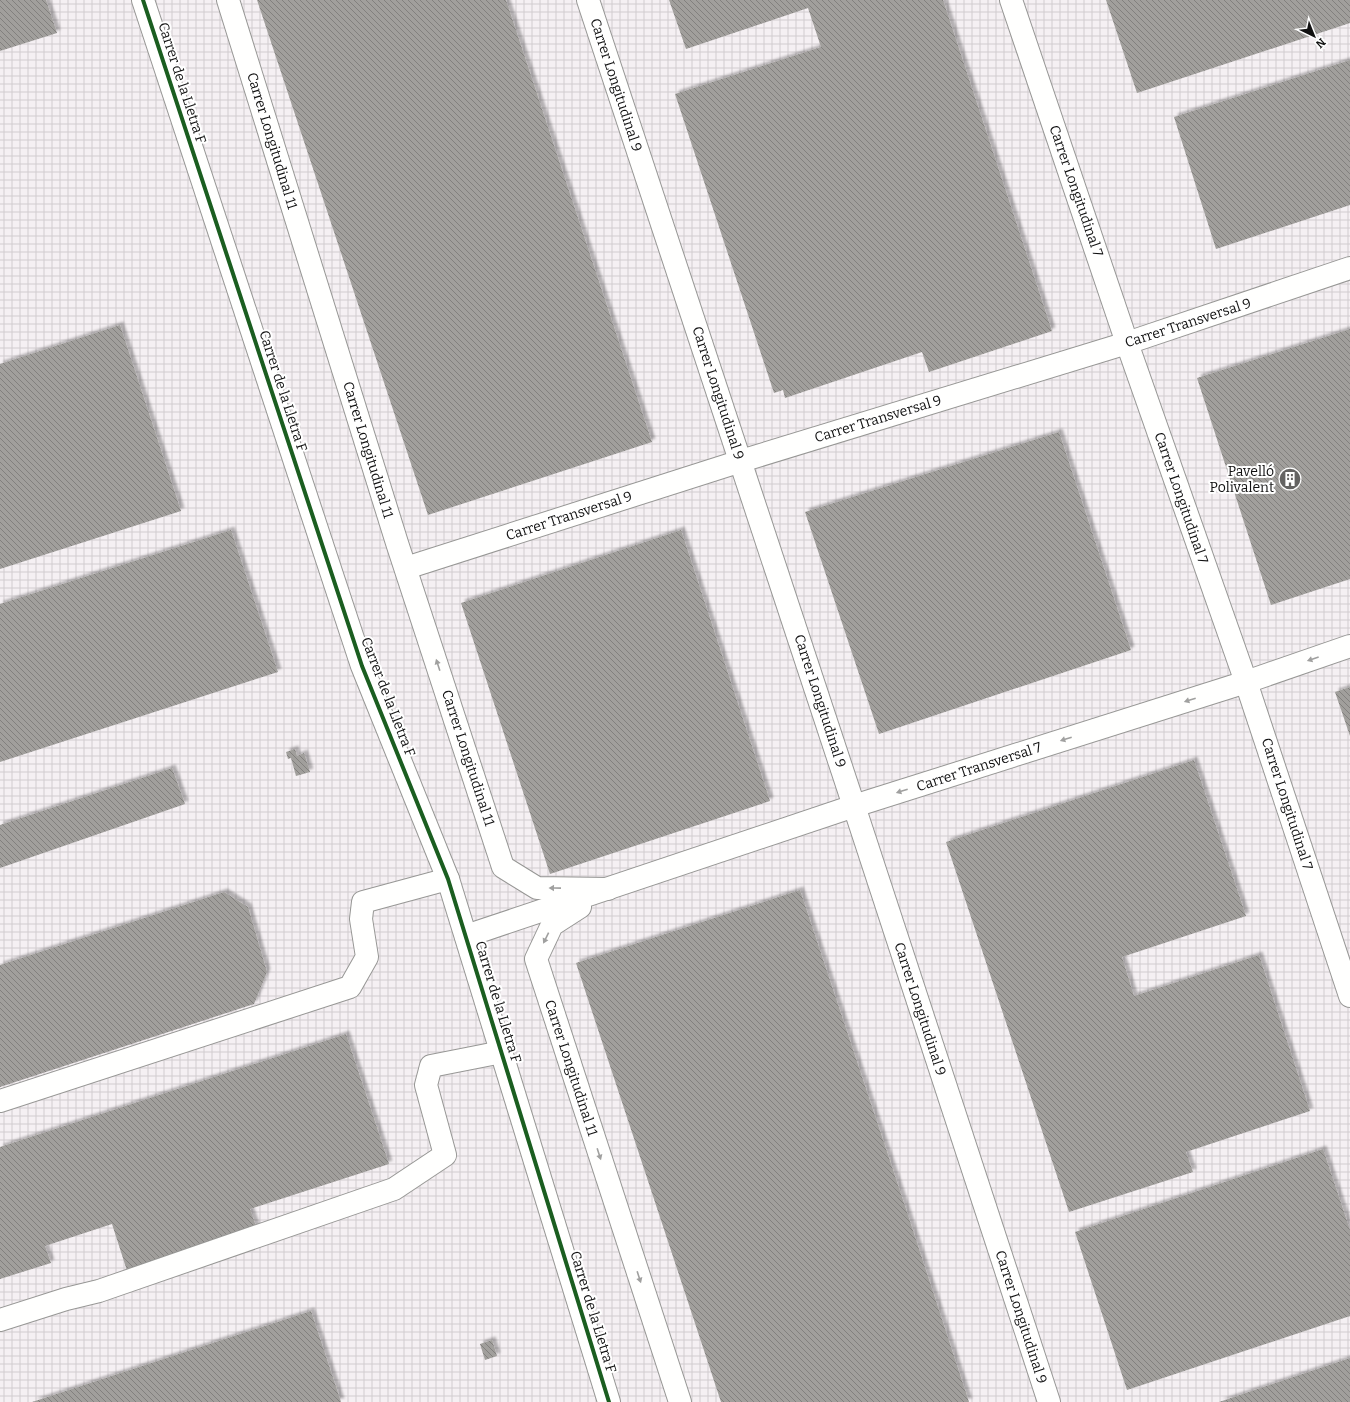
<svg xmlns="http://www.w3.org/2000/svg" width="1350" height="1402" viewBox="0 0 1350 1402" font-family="Bitter,serif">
	<defs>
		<pattern id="industrial-grid" width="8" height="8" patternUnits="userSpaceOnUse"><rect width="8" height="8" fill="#f5f0f3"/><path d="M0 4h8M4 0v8" fill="none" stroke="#d1cdcf"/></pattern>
		<pattern id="building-back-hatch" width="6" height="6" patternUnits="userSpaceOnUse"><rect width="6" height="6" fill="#a19f9c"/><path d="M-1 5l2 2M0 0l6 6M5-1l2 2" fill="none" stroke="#82807e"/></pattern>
		<filter id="shadow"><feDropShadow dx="3.5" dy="-3.5" stdDeviation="1" flood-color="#0004"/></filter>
	</defs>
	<rect width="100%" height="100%" fill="#fdfcf7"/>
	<rect fill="url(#industrial-grid)" x="0" y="0" width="1350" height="1402"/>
	<g fill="url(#building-back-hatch)" filter="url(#shadow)">
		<polygon points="0,0 46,0 57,33 0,51"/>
		<polygon points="257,0 506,0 652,442 428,515"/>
		<polygon points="669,0 943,0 1052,331 929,372 922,352 785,398 783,390 774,393 675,94 821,47 808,8 686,49"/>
		<polygon points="1106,0 1350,0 1350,23 1137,93"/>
		<polygon points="1350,60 1350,205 1216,249 1174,117"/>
		<polygon points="120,325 181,511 0,569 0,364"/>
		<polygon points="1350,329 1350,579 1271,605 1197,378"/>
		<polygon points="1059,432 1131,650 879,734 805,512"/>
		<polygon points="231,530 278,672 0,762 0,604"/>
		<polygon points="681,530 770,801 550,874 461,603"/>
		<polygon points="1350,687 1350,736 1335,692"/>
		<polygon points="295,749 297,756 304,753 310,772 296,776 291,758 288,759 286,752"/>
		<polygon points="1194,760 1246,916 1122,957 1134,996 1259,955 1310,1111 1186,1152 1193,1172 1069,1212 946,842"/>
		<polygon points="172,768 185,804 0,868 0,825"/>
		<polygon points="800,890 905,1206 969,1402 721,1402 576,963"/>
		<polygon points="224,892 248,907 267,972 254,1004 0,1087 0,965"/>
		<polygon points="346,1034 389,1164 250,1209 259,1235 129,1277 112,1224 45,1246 51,1263 0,1279 0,1147"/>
		<polygon points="1323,1149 1350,1230 1350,1316 1127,1390 1075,1232"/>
		<polygon points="311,1311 341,1402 32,1402"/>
		<polygon points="492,1340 497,1356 485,1360 480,1344"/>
		<polygon points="1350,1358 1350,1402 1219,1402"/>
	</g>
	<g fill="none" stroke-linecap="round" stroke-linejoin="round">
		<g stroke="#979795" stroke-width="24">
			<g id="minor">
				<polyline points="143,0 362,666 448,879 609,1402"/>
				<polyline points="228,0 397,543 503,867 537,888 608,889"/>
				<polyline points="588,0 854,806 1049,1402"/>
				<polyline points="1011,0 1127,343 1246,682 1350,996"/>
				<polyline points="406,568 741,461 1127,343 1350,268"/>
				<polyline points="580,907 552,925 536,959 680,1402"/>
				<polyline points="466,936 854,806 1246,682 1350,646"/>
				<polyline points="0,1101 350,987 367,957 361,919 363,902 448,879"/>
				<polyline points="0,1320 66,1299 99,1291 394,1189 445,1155 426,1085 431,1066 502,1052"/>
			</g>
		</g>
		<use href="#minor" stroke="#fffffe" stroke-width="22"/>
		<g stroke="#fff" stroke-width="6">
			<polyline id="cycleway" points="143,0 362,666 448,879 609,1402"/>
		</g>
		<use href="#cycleway" stroke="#1b5e20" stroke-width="4"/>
	</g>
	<defs><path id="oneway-solid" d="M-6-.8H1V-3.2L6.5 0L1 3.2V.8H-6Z"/></defs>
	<g fill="#a0a09f">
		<use href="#oneway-solid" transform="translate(1313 659) rotate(161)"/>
		<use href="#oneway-solid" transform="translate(438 665) rotate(-108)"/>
		<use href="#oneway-solid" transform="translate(1190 700) rotate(162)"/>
		<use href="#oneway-solid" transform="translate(1066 739) rotate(162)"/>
		<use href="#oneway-solid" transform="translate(902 791) rotate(162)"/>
		<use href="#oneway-solid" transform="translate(555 888) rotate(-179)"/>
		<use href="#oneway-solid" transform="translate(546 938) rotate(116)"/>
		<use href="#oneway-solid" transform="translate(599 1154) rotate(72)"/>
		<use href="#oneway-solid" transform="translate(639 1277) rotate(72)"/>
	</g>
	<defs>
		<g id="building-disc" transform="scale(1.15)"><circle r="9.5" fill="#646362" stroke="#fff"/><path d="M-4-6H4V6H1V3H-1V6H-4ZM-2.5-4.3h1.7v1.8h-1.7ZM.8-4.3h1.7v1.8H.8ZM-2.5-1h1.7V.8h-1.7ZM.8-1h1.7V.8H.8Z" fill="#fff"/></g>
	</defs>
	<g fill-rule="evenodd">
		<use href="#building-disc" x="1290" y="479"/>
	</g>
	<g text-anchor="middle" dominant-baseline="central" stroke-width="4" stroke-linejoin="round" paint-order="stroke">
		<g font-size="14" fill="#111" stroke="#fff">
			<text transform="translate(182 83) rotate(72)">Carrer de la Lletra F</text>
			<text transform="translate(616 85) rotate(72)">Carrer Longitudinal 9</text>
			<text transform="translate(272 141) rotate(73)">Carrer Longitudinal 11</text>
			<text transform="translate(1076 191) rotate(71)">Carrer Longitudinal 7</text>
			<text transform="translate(1188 323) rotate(-18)">Carrer Transversal 9</text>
			<text transform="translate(283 391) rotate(72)">Carrer de la Lletra F</text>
			<text transform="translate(718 393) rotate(72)">Carrer Longitudinal 9</text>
			<text transform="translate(878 419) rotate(-17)">Carrer Transversal 9</text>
			<text transform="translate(368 450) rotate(73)">Carrer Longitudinal 11</text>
			<text transform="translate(1181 498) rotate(71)">Carrer Longitudinal 7</text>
			<text transform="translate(569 516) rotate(-18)">Carrer Transversal 9</text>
			<text transform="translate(388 697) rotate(69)">Carrer de la Lletra F</text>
			<text transform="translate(820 701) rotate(72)">Carrer Longitudinal 9</text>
			<text transform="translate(468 758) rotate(72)">Carrer Longitudinal 11</text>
			<text transform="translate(979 767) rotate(-18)">Carrer Transversal 7</text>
			<text transform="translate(1287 804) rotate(72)">Carrer Longitudinal 7</text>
			<text transform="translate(498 1002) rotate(73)">Carrer de la Lletra F</text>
			<text transform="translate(920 1009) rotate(72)">Carrer Longitudinal 9</text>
			<text transform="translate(571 1068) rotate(72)">Carrer Longitudinal 11</text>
			<text transform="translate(593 1312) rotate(73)">Carrer de la Lletra F</text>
			<text transform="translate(1021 1317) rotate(72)">Carrer Longitudinal 9</text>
		</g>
		<g font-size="14" fill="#111" stroke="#fff" text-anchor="end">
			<text x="1274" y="471">Pavelló<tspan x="1274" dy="16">Polivalent</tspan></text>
		</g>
	</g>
	<g transform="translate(1314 36) rotate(137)" stroke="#ffffff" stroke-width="3" paint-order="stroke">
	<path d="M0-3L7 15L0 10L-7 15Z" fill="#111111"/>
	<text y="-6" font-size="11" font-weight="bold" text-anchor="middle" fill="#111111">N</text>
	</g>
</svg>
